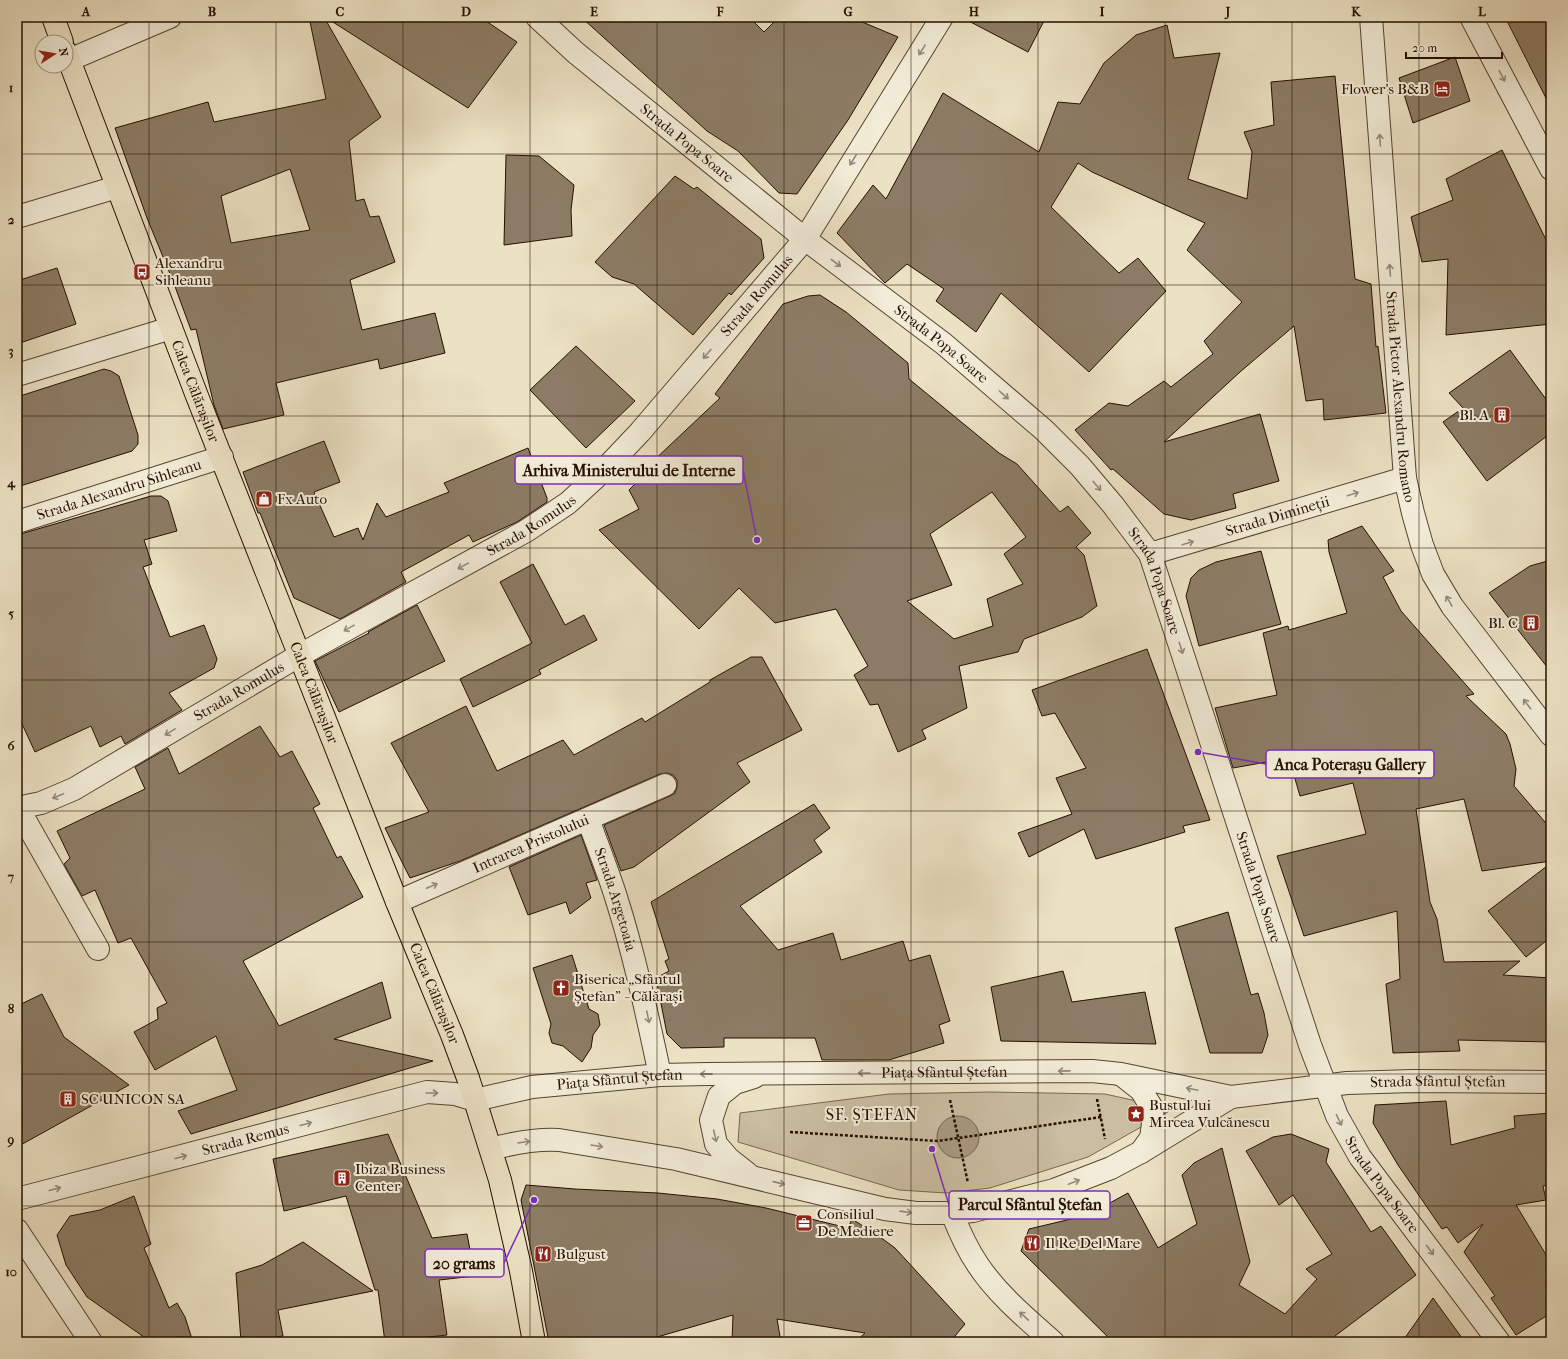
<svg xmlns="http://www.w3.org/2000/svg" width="1568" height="1359" viewBox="0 0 1568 1359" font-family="'IM FELL French Canon',serif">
	<rect width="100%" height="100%" fill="#ebe1c3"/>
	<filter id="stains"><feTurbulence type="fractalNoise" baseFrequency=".005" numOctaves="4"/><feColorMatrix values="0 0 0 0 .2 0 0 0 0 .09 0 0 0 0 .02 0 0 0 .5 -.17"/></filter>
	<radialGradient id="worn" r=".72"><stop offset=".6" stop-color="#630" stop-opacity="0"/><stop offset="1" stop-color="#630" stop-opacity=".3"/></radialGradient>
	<polygon fill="#cabda2" stroke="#786651" points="989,1092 1105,1094 1173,1109 1088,1157 990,1188 946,1193 899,1190 738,1142 740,1113 889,1094"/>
	<circle fill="#a89a81" stroke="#74624d" cx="958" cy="1137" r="21"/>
	<g fill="#8c7c65" stroke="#260f00" fill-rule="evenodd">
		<path d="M309,17h15l57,100 -32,24 7,60 8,-2 6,18 9,-1 16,46 -45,18 12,50 73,-17 10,40 -65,16 -2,-10 -102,24 8,32 -61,14 -9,-24 -18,-76 -5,1 -18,-49 -26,-63 -32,-90 93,-26 6,20 112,-23zM290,169l20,61 -79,13 -10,-47z"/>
		<polygon points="325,17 480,17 517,42 468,108"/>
		<polygon points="581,17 749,17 764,32 779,17 855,17 860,21 898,37 848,120 797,194 779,193 738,151 707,131"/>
		<polygon points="961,17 1046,17 1028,52"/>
		<polygon points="1505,17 1551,17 1551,108"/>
		<polygon points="1167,25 1174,58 1220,53 1188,179 1247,199 1252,152 1244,132 1274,125 1271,82 1335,76 1355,279 1371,284 1376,347 1378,346 1386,413 1324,420 1323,399 1306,401 1294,326 1240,372 1164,442 1260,414 1279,481 1233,494 1236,508 1191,520 1164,514 1113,469 1111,470 1075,430 1109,403 1128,406 1164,381 1171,387 1213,354 1204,341 1242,302 1187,250 1205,223 1092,172 1078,163 1051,207 1119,273 1138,258 1166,291 1089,372 1001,293 976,332 936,301 944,289 907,264 885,283 837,233 873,185 886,199 943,93 1039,152 1058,102 1080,104 1104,63 1136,35"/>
		<polygon points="1455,57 1470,101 1413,123 1399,78"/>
		<polygon points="1502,150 1551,250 1551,324 1446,335 1448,259 1422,262 1411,217 1453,200 1446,179"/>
		<polygon points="506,155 539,156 574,185 571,210 572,236 504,245"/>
		<polygon points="675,176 694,189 697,187 761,239 764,258 731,295 729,293 693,335 634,284 612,277 595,262"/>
		<polygon points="57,268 76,324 17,344 17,281"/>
		<path d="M820,295l26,17 62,51 1,16 90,74 18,11 43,48 8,-6 23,27 -15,14 8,8 13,51 -15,11 -58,22 -6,13 -59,14 8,42 -45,22 4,9 -28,13 -20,-48 -8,1 -16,-30 14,-9 -32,-57 -61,14 -36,-35 -40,41 -100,-99 40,-21 -10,-19 7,-7 -3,-3 87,-82 -5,-4 68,-90 25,-8zM992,492l34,45 -22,17 19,30 -36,15 6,27 -39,13 -47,-38 45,-16 -22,-51z"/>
		<polygon points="576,346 635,401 586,448 530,390"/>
		<polygon points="1510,350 1551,406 1551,433 1487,481 1443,422 1463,408 1449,393"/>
		<polygon points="104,369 111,371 119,376 138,435 138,444 132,451 17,487 17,397"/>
		<polygon points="324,441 340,482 314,492 334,537 358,528 363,540 377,503 386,517 449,492 444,483 528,448 547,498 547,502 517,522 473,542 469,535 401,572 406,582 340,619 294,598 260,513 258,513 243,472"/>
		<polygon points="151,496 161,496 168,501 177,531 144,540 152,564 143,567 170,637 204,625 217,659 214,668 169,693 182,710 125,744 121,736 100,747 91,726 35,752 17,713 17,535"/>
		<polygon points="1362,526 1394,571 1383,577 1401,611 1474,694 1466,696 1506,734 1510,744 1516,769 1514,786 1551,829 1551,861 1482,871 1464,799 1416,809 1430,902 1437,919 1444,962 1520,961 1503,975 1551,978 1551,1042 1458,1040 1460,1051 1393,1053 1386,984 1400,979 1397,911 1304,936 1277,856 1366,834 1353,783 1300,796 1289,758 1233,768 1215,708 1277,695 1263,633 1288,626 1289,630 1347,613 1329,552 1328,540"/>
		<polygon points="1261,551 1281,624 1199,646 1186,596 1191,578 1199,570 1216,562"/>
		<polygon points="1551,560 1551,672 1489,593 1530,566"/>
		<polygon points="533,564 565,625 584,615 597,640 539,670 541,674 473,707 460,679 532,643 500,582"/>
		<polygon points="417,605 445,661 339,712 315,661 369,633 368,632"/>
		<polygon points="1147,649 1210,820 1183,826 1185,832 1096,859 1084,829 1029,857 1018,833 1072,814 1056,778 1086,768 1055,713 1042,716 1032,690"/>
		<polygon points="751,657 762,657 802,730 737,763 750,782 634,867 621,871 604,825 670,796 675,793 677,787 677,780 673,775 667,773 660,774 460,861 410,878 385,828 429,812 391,743 466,706 497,771 563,740 574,755 642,718 645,722 710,682 710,680"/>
		<polygon points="260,726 280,757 292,751 320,804 313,808 337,858 341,856 363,897 243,961 279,1026 382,982 391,1018 334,1039 433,1061 191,1134 178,1111 237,1090 216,1036 155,1070 134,1032 158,1019 157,1008 167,1003 131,938 118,943 95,890 82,896 64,864 70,858 57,831 145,789 135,767 168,748 179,774"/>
		<polygon points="814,804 830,828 814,840 822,852 740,906 778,950 833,933 841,960 903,941 909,961 930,955 950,1021 939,1025 944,1043 889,1060 822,1060 815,1038 724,1038 724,1047 681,1048 667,1034 656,978 669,971 665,961 669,959 651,902"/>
		<polygon points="581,835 597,880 586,883 591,898 570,914 566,902 528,915 509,867"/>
		<polygon points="1551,863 1551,937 1526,957 1488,911"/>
		<polygon points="1228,912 1251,995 1258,993 1264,1013 1268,1035 1262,1053 1210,1053 1175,928"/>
		<polygon points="572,955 589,1009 598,1014 600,1025 593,1035 591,1048 582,1062 563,1046 552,1043 549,1033 551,1024 533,968"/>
		<polygon points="1063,971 1072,1002 1145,992 1156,1044 1001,1041 991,987"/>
		<polygon points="42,994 64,1037 129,1085 17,1147 17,1006"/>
		<polygon points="1446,1101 1451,1145 1515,1128 1514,1116 1551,1113 1551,1185 1543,1186 1546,1200 1516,1205 1551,1263 1551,1313 1516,1335 1491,1298 1495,1296 1464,1252 1483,1224 1458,1243 1447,1227 1442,1229 1398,1165 1373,1123 1375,1105"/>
		<polygon points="388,1134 432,1238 467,1234 475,1276 439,1280 447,1335 385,1342 378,1290 375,1290 346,1196 284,1211 273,1159"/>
		<polygon points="1291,1134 1329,1149 1326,1162 1371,1232 1381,1226 1416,1275 1327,1342 1113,1342 1021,1251 1029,1229 1088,1215 1128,1193 1158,1248 1197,1224 1182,1175 1194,1163 1222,1148 1250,1262 1239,1285 1285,1314 1317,1279 1306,1269 1332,1254 1293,1195 1279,1205 1246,1151 1273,1137"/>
		<polygon points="526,1185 575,1189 658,1193 717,1199 766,1208 848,1228 852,1219 876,1234 895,1248 965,1324 950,1342 855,1342 865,1333 777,1319 781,1342 732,1342 733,1315 640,1342 549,1342 521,1200"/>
		<polygon points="134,1196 151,1244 144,1248 169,1308 177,1303 185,1317 193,1342 151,1342 87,1297 66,1265 57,1235 70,1216 100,1210"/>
		<polygon points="303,1242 373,1291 278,1310 283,1336 241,1342 236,1273 262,1265"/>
		<polygon points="1433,1298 1446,1316 1465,1342 1402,1342"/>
	</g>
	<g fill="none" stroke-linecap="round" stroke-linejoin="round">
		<g stroke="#574431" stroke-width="24">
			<g id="minor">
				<path id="s1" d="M537,17l39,36 229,186 139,105 100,86 36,36 33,39 37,49 160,491 27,71 23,41 139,185"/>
				<path id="s2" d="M1371,17l34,461 8,35 9,32 11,29 19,32 99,129"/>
				<polyline points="1471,17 1551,169"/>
				<polyline points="69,60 170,17"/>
				<polyline points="17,217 117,187"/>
				<polyline points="17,375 171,328"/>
				<path id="s3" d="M17,522l205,-65"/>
				<path id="s4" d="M1150,554l255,-76"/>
				<path id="s5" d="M17,808l24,-5 33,-14 226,-134 226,-124 42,-28 37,-34 35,-37 165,-193 137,-222"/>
				<polyline points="18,808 98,949"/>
				<path id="s6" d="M588,819c9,25 19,50 27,75 19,59 32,120 45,181"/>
				<path id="s7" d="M397,902l268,-117"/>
				<polyline points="1122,1075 1141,1090 1152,1108 1153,1124 1151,1138 1141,1152"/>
				<path d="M491,1149c22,-6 45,-10 68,-9l117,19 209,50 31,4h36l21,-2 81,-21 57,-22 30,-16 90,-55"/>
				<polyline points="748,1174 729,1159 716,1144 711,1120 719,1096 735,1083 754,1077"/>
				<path id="s8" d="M17,1199l410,-107 28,2 20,6 57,-13 128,-12 48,-1 384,-3 29,3 110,23 116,-14 66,-2 138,1"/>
				<path d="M952,1213c7,18 15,36 26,52 20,30 48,53 75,77"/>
				<polyline points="17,1230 91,1342"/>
			</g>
		</g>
		<g stroke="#260f00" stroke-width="24">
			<g id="major">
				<polyline points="53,17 62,42"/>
				<path id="s9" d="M66,52l131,344 200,506 55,133 16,43 32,102 21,91 13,71"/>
			</g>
		</g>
		<g stroke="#260f00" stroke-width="2.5" stroke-dasharray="3 2" stroke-linecap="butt">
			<polyline points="1097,1099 1105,1139"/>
			<polyline points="950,1100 968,1183"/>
			<polyline points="790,1132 938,1141 1101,1117"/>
		</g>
		<use href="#minor" stroke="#f2ecd8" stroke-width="22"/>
		<use href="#major" stroke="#ebe1c3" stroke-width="22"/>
	</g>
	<defs><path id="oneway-shaft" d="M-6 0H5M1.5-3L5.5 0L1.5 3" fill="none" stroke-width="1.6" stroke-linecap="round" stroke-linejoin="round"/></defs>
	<g stroke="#968977">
		<use href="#oneway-shaft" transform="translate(922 50) rotate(122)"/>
		<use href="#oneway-shaft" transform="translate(1502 76) rotate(62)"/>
		<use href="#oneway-shaft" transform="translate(1380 140) rotate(-94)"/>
		<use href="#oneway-shaft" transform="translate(853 160) rotate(122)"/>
		<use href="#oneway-shaft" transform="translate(836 263) rotate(37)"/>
		<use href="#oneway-shaft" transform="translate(1390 270) rotate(-94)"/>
		<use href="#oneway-shaft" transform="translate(707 354) rotate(131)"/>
		<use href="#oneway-shaft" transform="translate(1004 395) rotate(41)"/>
		<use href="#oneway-shaft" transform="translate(1097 486) rotate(50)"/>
		<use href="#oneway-shaft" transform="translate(1353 494) rotate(-17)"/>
		<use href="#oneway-shaft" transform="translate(1188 543) rotate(-17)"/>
		<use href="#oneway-shaft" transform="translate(463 566) rotate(151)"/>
		<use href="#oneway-shaft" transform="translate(1449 601) rotate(-120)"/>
		<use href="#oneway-shaft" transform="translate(349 628) rotate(151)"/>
		<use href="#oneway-shaft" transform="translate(1181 648) rotate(72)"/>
		<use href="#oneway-shaft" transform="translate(1527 704) rotate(-127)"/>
		<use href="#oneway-shaft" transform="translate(170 732) rotate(149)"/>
		<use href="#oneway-shaft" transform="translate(58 796) rotate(157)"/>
		<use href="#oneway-shaft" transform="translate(432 886) rotate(-23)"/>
		<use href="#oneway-shaft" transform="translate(648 1017) rotate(78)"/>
		<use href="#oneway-shaft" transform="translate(1064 1071) rotate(179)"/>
		<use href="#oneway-shaft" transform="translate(864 1073) rotate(180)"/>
		<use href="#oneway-shaft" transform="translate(706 1074) rotate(179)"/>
		<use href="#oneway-shaft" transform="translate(1192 1089) rotate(-168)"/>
		<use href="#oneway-shaft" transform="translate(432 1093)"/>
		<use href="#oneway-shaft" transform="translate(1339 1120) rotate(64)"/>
		<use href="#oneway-shaft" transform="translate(306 1124) rotate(-15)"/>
		<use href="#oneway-shaft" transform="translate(715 1136) rotate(77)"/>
		<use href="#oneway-shaft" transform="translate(524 1142) rotate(-9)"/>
		<use href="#oneway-shaft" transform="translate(597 1146) rotate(9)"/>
		<use href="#oneway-shaft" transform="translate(181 1157) rotate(-15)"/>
		<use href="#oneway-shaft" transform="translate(1074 1182) rotate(-21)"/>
		<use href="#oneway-shaft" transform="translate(779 1183) rotate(13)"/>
		<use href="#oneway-shaft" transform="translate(55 1189) rotate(-15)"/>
		<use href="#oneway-shaft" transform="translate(906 1212) rotate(8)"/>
		<use href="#oneway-shaft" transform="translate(1430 1250) rotate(53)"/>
		<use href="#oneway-shaft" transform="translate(1024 1316) rotate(-137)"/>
	</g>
	<path fill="none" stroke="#260f00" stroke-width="1" stroke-opacity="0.55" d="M149,17v1325M276,17v1325M403,17v1325M530,17v1325M657,17v1325M784,17v1325M911,17v1325M1038,17v1325M1165,17v1325M1292,17v1325M1419,17v1325M17,154h1534M17,285h1534M17,416h1534M17,548h1534M17,680h1534M17,811h1534M17,942h1534M17,1074h1534M17,1206h1534"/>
	<defs>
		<g id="hotel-square" transform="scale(0.9)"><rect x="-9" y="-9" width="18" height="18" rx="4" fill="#8f2418" stroke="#f2ecd8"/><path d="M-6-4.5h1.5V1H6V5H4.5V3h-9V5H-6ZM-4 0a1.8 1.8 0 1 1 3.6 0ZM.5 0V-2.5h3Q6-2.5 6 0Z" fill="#fff"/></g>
		<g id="bus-square" transform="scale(0.9)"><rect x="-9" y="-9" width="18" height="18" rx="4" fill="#8f2418" stroke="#f2ecd8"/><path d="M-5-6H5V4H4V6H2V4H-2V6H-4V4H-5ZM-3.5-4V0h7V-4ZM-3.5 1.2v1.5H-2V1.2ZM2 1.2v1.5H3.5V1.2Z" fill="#fff"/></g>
		<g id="building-square" transform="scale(0.9)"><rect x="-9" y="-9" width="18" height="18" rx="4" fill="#8f2418" stroke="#f2ecd8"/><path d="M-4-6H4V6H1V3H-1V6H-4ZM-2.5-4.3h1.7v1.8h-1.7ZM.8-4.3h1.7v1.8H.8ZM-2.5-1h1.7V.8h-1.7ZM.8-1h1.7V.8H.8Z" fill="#fff"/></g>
		<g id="shop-square" transform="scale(0.9)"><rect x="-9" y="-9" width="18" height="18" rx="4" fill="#8f2418" stroke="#f2ecd8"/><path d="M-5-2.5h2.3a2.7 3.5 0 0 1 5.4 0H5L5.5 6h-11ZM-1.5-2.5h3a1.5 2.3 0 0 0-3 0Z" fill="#fff"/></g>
		<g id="church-square" transform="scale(0.9)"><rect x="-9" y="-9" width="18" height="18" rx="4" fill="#8f2418" stroke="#f2ecd8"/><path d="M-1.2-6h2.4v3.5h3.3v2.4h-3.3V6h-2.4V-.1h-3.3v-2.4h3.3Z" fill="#fff"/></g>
		<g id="sight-square" transform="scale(0.9)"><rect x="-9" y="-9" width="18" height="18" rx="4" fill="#8f2418" stroke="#f2ecd8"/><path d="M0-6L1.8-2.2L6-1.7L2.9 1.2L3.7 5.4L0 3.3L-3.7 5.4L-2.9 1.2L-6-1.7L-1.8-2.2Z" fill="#fff"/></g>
		<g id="office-square" transform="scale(0.9)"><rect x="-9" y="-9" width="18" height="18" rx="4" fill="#8f2418" stroke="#f2ecd8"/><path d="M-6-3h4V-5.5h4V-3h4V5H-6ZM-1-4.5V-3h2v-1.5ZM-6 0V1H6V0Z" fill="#fff"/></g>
		<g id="restaurant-square" transform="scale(0.9)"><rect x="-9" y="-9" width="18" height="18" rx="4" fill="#8f2418" stroke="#f2ecd8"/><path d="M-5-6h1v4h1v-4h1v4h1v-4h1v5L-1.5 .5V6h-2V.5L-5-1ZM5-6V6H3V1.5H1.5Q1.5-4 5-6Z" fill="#fff"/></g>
	</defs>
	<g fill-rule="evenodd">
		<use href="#hotel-square" x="1442" y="89"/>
		<use href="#bus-square" x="142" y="272"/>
		<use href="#building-square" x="1502" y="415"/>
		<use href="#shop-square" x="264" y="499"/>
		<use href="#building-square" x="1531" y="623"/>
		<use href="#church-square" x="561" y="988"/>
		<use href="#building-square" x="68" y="1099"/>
		<use href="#sight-square" x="1136" y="1114"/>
		<use href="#building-square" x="342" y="1178"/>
		<use href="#office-square" x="804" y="1223"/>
		<use href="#restaurant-square" x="1032" y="1243"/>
		<use href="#restaurant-square" x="543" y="1254"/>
	</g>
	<g text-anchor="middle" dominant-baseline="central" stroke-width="4" stroke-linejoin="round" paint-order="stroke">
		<g font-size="15" fill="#260f00" stroke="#f2ecd8" text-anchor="start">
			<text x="1429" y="89" text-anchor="end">Flower's B&amp;B</text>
			<text x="155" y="263">Alexandru<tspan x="155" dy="17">Sihleanu</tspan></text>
			<text x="1489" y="415" text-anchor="end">Bl. A</text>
			<text x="277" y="499">Fx Auto</text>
			<text x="1518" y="623" text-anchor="end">Bl. C</text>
			<text x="574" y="979">Biserica „Sfântul<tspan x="574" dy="17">Ștefan” - Călărași</tspan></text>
			<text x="81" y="1099">SC UNICON SA</text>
			<text x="1149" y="1105">Bustul lui<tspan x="1149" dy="17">Mircea Vulcănescu</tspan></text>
			<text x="355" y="1169">Ibiza Business<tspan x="355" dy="17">Center</tspan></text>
			<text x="817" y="1214">Consiliul<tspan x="817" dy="17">De Mediere</tspan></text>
			<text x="1045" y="1243">Il Re Del Mare</text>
			<text x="556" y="1254">Bulgust</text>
		</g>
		<g font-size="15" fill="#260f00" stroke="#f2ecd8">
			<text stroke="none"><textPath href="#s1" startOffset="196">Strada Popa Soare</textPath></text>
			<text stroke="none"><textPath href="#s5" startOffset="912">Strada Romulus</textPath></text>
			<text stroke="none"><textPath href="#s1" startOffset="520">Strada Popa Soare</textPath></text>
			<text stroke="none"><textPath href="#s9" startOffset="363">Calea Călărașilor</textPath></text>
			<text stroke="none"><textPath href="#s2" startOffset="381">Strada Pictor Alexandru Romano</textPath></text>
			<text stroke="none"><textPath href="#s3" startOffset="107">Strada Alexandru Sihleanu</textPath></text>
			<text stroke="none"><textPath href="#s4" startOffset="133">Strada Dimineții</textPath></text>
			<text stroke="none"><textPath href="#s5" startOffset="588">Strada Romulus</textPath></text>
			<text stroke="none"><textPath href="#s1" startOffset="844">Strada Popa Soare</textPath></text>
			<text stroke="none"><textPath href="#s5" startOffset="252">Strada Romulus</textPath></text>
			<text stroke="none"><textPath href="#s9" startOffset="687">Calea Călărașilor</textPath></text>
			<text stroke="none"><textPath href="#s7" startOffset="146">Intrarea Pristolului</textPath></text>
			<text stroke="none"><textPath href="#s1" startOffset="1168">Strada Popa Soare</textPath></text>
			<text stroke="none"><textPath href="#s6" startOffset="85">Strada Argetoaia</textPath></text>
			<text stroke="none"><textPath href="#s9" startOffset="1011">Calea Călărașilor</textPath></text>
			<text stroke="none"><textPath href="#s8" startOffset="944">Piața Sfântul Ștefan</textPath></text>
			<text stroke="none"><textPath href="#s8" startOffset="619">Piața Sfântul Ștefan</textPath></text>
			<text stroke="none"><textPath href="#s8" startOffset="1441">Strada Sfântul Ștefan</textPath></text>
			<text stroke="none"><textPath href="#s8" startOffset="236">Strada Remus</textPath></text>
			<text stroke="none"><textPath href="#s1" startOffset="1492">Strada Popa Soare</textPath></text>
		</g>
		<g font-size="16" letter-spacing="1" fill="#260f00" stroke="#f2ecd8">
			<text x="872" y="1114">SF. ȘTEFAN</text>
		</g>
	</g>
	<path fill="none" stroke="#7b2cbf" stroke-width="1.5" d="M757 540L743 470M1198 752L1266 764M932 1149L949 1205M534 1200L504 1263"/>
	<g fill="#7b2cbf" stroke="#f2ecd8" stroke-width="1.5">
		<circle cx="757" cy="540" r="4"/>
		<circle cx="1198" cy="752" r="4"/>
		<circle cx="932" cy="1149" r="4"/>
		<circle cx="534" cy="1200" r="4"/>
	</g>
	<g fill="#f2ecd8" stroke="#7b2cbf" stroke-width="1.5">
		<rect x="515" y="456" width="228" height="28" rx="4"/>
		<rect x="1266" y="750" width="168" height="28" rx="4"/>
		<rect x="949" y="1191" width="161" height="28" rx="4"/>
		<rect x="425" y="1249" width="79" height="28" rx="4"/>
	</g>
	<g font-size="16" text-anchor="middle" font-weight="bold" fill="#260f00">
		<text x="629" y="476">Arhiva Ministerului de Interne</text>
		<text x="1350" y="770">Anca Poterașu Gallery</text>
		<text x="1030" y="1210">Parcul Sfântul Ștefan</text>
		<text x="464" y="1269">20 grams</text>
	</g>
	<rect width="1568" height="1359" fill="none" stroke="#ebe1c3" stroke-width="44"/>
	<g transform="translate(54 54) rotate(78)"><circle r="19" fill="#f2ecd8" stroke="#a09482"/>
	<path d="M0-3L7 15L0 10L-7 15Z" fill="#8f2418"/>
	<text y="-6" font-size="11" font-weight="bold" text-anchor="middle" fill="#260f00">N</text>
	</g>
	<path d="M1406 52v6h96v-6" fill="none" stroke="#260f00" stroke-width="2"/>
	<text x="1412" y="52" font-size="12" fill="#260f00" stroke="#f2ecd8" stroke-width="3" paint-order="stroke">20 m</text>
	<rect x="22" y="22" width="1524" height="1315" fill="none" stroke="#260f00" stroke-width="1.5"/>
	<g font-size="13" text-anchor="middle" font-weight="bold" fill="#260f00">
		<text x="86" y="16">A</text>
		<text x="212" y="16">B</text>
		<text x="340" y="16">C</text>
		<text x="466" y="16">D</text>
		<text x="594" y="16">E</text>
		<text x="720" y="16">F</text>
		<text x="848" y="16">G</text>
		<text x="974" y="16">H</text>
		<text x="1102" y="16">I</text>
		<text x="1228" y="16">J</text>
		<text x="1356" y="16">K</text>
		<text x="1482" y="16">L</text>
		<text x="11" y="92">1</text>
		<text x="11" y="224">2</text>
		<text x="11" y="355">3</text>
		<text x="11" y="487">4</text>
		<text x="11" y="618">5</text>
		<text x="11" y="750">6</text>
		<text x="11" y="881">7</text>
		<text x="11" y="1013">8</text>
		<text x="11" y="1144">9</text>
		<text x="11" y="1276">10</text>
	</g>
	<rect width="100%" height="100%" filter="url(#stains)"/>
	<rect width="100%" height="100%" fill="url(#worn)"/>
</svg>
